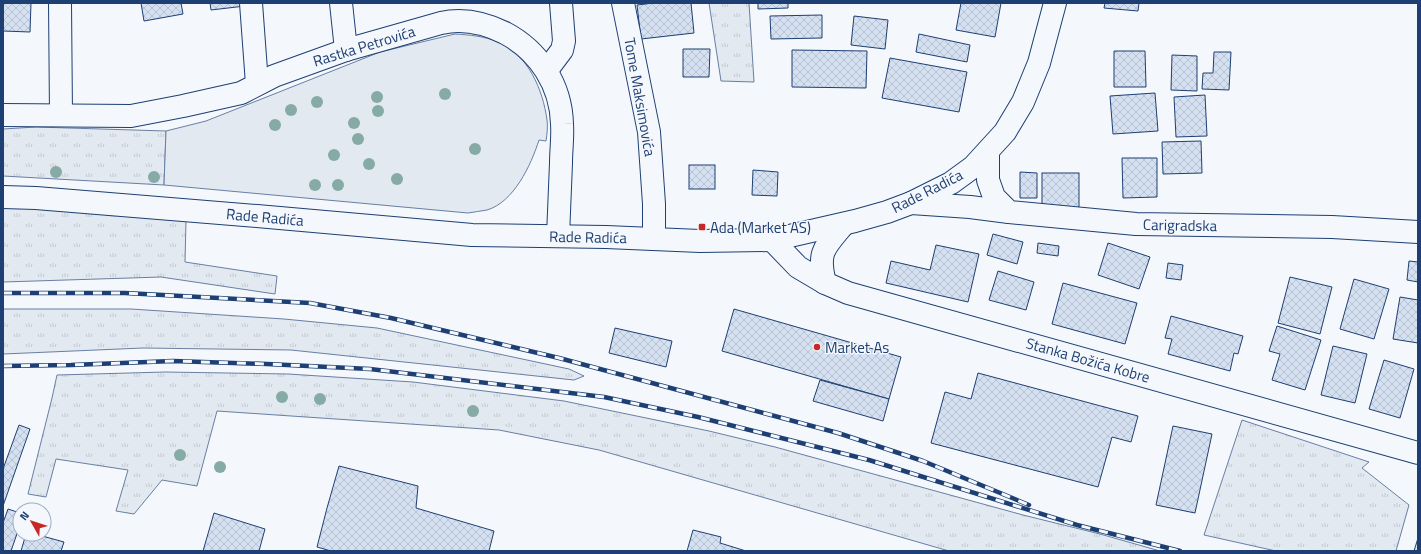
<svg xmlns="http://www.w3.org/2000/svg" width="1421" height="554" viewBox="0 0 1421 554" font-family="'Titillium Web',sans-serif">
	<defs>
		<pattern id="grass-tufts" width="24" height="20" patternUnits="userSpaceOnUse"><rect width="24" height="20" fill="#e3e9f0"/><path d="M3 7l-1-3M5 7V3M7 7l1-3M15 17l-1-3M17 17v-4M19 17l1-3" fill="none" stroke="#c2c9d1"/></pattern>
		<pattern id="building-cross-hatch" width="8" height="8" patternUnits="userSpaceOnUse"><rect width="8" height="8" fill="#d5e0f0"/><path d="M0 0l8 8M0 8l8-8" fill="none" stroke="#b6c1d1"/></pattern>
	</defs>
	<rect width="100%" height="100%" fill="#f4f7fb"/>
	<g fill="url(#grass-tufts)" stroke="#687fa3">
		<polygon points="709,3 749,3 754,82 721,81"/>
		<polygon points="36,127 166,131 164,185 3,176 3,129"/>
		<polygon points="12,207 186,221 185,262 277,276 275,294 161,277 3,282 3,208"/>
		<polygon points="3,309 131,309 284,319 377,328 569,369 584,376 574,380 291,350 143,348 3,354"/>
		<polygon points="165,372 288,374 413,382 564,401 709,431 775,447 1023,515 1100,534 1160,551 949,551 599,450 499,430 217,411 197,486 162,480 134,514 116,511 128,470 56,459 46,497 28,494 52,398 57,375"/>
		<polygon points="1242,420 1369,462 1362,468 1409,505 1396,551 1276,551 1204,535"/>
	</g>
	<path fill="#e3e9f0" stroke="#687fa3" d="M455,34c15,1 29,2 43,8 30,12 45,48 49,78 1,6 0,14 -1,21l-7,-1c-8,25 -25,62 -52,70 -6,1 -13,2 -19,3l-304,-28 2,-54 40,-10 174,-69z"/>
	<g fill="url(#building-cross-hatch)" stroke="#1d3f73">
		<polygon points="3,3 31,3 30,32 3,31"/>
		<polygon points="141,3 181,3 183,14 144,21"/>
		<polygon points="210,3 244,3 245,6 211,10"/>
		<polygon points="654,3 691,3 694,33 641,39 637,5"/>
		<polygon points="758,3 788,3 788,8 758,9"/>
		<polygon points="961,3 1001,3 995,37 956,30"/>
		<polygon points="1105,3 1139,3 1138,11 1104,8"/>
		<polygon points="822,15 822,38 771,39 770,16"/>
		<polygon points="854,16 888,20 885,49 851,45"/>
		<polygon points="919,34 970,45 967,62 916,52"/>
		<polygon points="683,49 710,49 709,77 683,77"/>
		<polygon points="792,50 867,51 866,88 792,87"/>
		<polygon points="1114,51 1145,51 1146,87 1114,87"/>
		<polygon points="1214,52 1231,52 1229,90 1202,89 1203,73 1213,73"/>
		<polygon points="1172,55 1197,56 1197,91 1171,90"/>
		<polygon points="890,58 967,72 959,112 882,98"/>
		<polygon points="1155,93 1158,131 1113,134 1110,96"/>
		<polygon points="1205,95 1207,136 1176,137 1174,97"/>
		<polygon points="1201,141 1202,173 1163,174 1162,142"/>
		<polygon points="1122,158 1157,158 1157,197 1123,198"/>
		<rect x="689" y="165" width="26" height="24"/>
		<polygon points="753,170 778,172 777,196 752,195"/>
		<polygon points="1020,172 1037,173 1037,198 1020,198"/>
		<rect x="1042" y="173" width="37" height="35"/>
		<polygon points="993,234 1023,242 1017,264 987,255"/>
		<polygon points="1038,243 1059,246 1058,256 1037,253"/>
		<polygon points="1108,243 1150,257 1139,289 1098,275"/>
		<polygon points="936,245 979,254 968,302 886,283 891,261 930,270"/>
		<polygon points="1409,261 1418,262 1418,282 1407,280"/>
		<polygon points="1168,263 1183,265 1181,280 1166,278"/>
		<polygon points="998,271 1034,282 1026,310 989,300"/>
		<polygon points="1290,277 1332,287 1320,334 1278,323"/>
		<polygon points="1354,279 1389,289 1374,339 1340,329"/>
		<polygon points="1063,283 1137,303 1125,344 1052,324"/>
		<polygon points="1400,297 1418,300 1418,343 1393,339"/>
		<polygon points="734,309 901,357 889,399 722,351"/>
		<polygon points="1171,316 1243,336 1238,354 1234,353 1230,371 1168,354 1172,339 1165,338"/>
		<polygon points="1277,326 1321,340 1305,390 1272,380 1280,354 1269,351"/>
		<polygon points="615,328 672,341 666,367 609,353"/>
		<polygon points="1333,346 1367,354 1355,403 1321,395"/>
		<polygon points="1384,360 1414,369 1400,418 1369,409"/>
		<polygon points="978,373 1138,416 1131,442 1112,437 1098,487 931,443 945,392 971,399"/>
		<polygon points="820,380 889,399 883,421 813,401"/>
		<polygon points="19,425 30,429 3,506 3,469"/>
		<polygon points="1173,426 1212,434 1195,513 1156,505"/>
		<polygon points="339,466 418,486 416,508 494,531 489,551 331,551 317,547 327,508"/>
		<polygon points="8,509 20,513 20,525 11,551 3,551 3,523"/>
		<polygon points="214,513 265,529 259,551 203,551"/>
		<polygon points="693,530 721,537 720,543 746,551 687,551"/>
		<polygon points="26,534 35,534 64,542 61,551 21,551"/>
		<polygon points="1418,538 1418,551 1414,551"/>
	</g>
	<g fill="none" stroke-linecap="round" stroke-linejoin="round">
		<g stroke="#1d3f73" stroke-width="24">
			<g id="street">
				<polyline points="60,3 61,115"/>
				<polyline points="251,3 257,84"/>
				<polyline points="341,3 346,50"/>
				<polyline points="623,3 649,132 654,204 654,239"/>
				<polyline points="547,70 562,50 564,41 561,3"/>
				<path d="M3,115l128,1 52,-10 58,-13 33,-17 72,-26 95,-27c22,-5 44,0 64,10 34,18 56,52 57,91 1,13 -1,26 -1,39 -1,24 -2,49 -3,73"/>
				<polyline points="988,152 988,180 994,197 1009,212 1136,224 1332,227 1418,232"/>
				<polyline points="911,203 970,207 1009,212"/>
			</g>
		</g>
		<g stroke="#1d3f73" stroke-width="24">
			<g id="secondary">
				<polyline points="772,240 798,267 825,283 848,293 1418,453"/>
				<path d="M825,283c-8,-31 -1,-35 19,-59"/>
			</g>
		</g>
		<g stroke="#1d3f73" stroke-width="24">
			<polyline id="primary" points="3,197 36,198 257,216 472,235 606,237 700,241 772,240 855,221 887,212 911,203 951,183 973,167 1005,132 1023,102 1039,63 1055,3"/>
		</g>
		<use href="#street" stroke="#f4f7fb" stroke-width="22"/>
		<use href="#secondary" stroke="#f4f7fb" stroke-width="22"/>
		<use href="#primary" stroke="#f4f7fb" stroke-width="22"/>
		<g stroke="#1d3f73" stroke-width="4.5">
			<g id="rail">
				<polyline points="3,293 125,293 310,303 391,318 559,358 838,433 923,461 1029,505"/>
				<polyline points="3,366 71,365 173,361 267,364 370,369 604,397 698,417 869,460 1077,525 1180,551"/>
			</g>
		</g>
		<use href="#rail" stroke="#f4f7fb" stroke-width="3" stroke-dasharray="9" stroke-linecap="butt"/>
	</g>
	<g fill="#86aba6">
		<circle cx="445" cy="94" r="6"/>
		<circle cx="377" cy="97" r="6"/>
		<circle cx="317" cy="102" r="6"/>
		<circle cx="291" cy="110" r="6"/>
		<circle cx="378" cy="111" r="6"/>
		<circle cx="354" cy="123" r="6"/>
		<circle cx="275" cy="125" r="6"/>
		<circle cx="358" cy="139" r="6"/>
		<circle cx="475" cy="149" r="6"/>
		<circle cx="334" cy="155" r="6"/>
		<circle cx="369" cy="164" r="6"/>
		<circle cx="56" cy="172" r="6"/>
		<circle cx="154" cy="177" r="6"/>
		<circle cx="397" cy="179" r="6"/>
		<circle cx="315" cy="185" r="6"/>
		<circle cx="338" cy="185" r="6"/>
		<circle cx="282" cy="397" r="6"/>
		<circle cx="320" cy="399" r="6"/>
		<circle cx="473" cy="411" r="6"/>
		<circle cx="180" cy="455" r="6"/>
		<circle cx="220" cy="467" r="6"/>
	</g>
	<g fill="#c62828" stroke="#f4f7fb" stroke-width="1.5">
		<rect x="698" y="223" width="8" height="8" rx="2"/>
		<circle cx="817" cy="347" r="4"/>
	</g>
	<g text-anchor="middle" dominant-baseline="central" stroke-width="3" stroke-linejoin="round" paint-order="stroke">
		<g font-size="15" fill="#1d3f73" stroke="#f4f7fb">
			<text transform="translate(364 46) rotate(-17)">Rastka Petrovića</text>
			<text transform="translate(640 97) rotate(80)">Tome Maksimovića</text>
			<text transform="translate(927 191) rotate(-27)">Rade Radića</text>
			<text transform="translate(265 217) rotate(5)">Rade Radića</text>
			<text transform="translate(1180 225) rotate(1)">Carigradska</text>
			<text transform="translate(588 237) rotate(1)">Rade Radića</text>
			<text transform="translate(1088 360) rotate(16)">Stanka Božića Kobre</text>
		</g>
		<g font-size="15" fill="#1d3f73" stroke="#f4f7fb" text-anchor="start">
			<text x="710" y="227">Ada (Market AS)</text>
			<text x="825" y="347">Market As</text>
		</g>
	</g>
	<rect width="1421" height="554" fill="none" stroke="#1d3f73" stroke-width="8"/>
	<g transform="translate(32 522) rotate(309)"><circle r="19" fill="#f4f7fb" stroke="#9eadc5"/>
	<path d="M0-3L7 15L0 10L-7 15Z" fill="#c62828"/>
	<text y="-6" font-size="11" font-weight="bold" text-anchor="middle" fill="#1d3f73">N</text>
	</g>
</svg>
